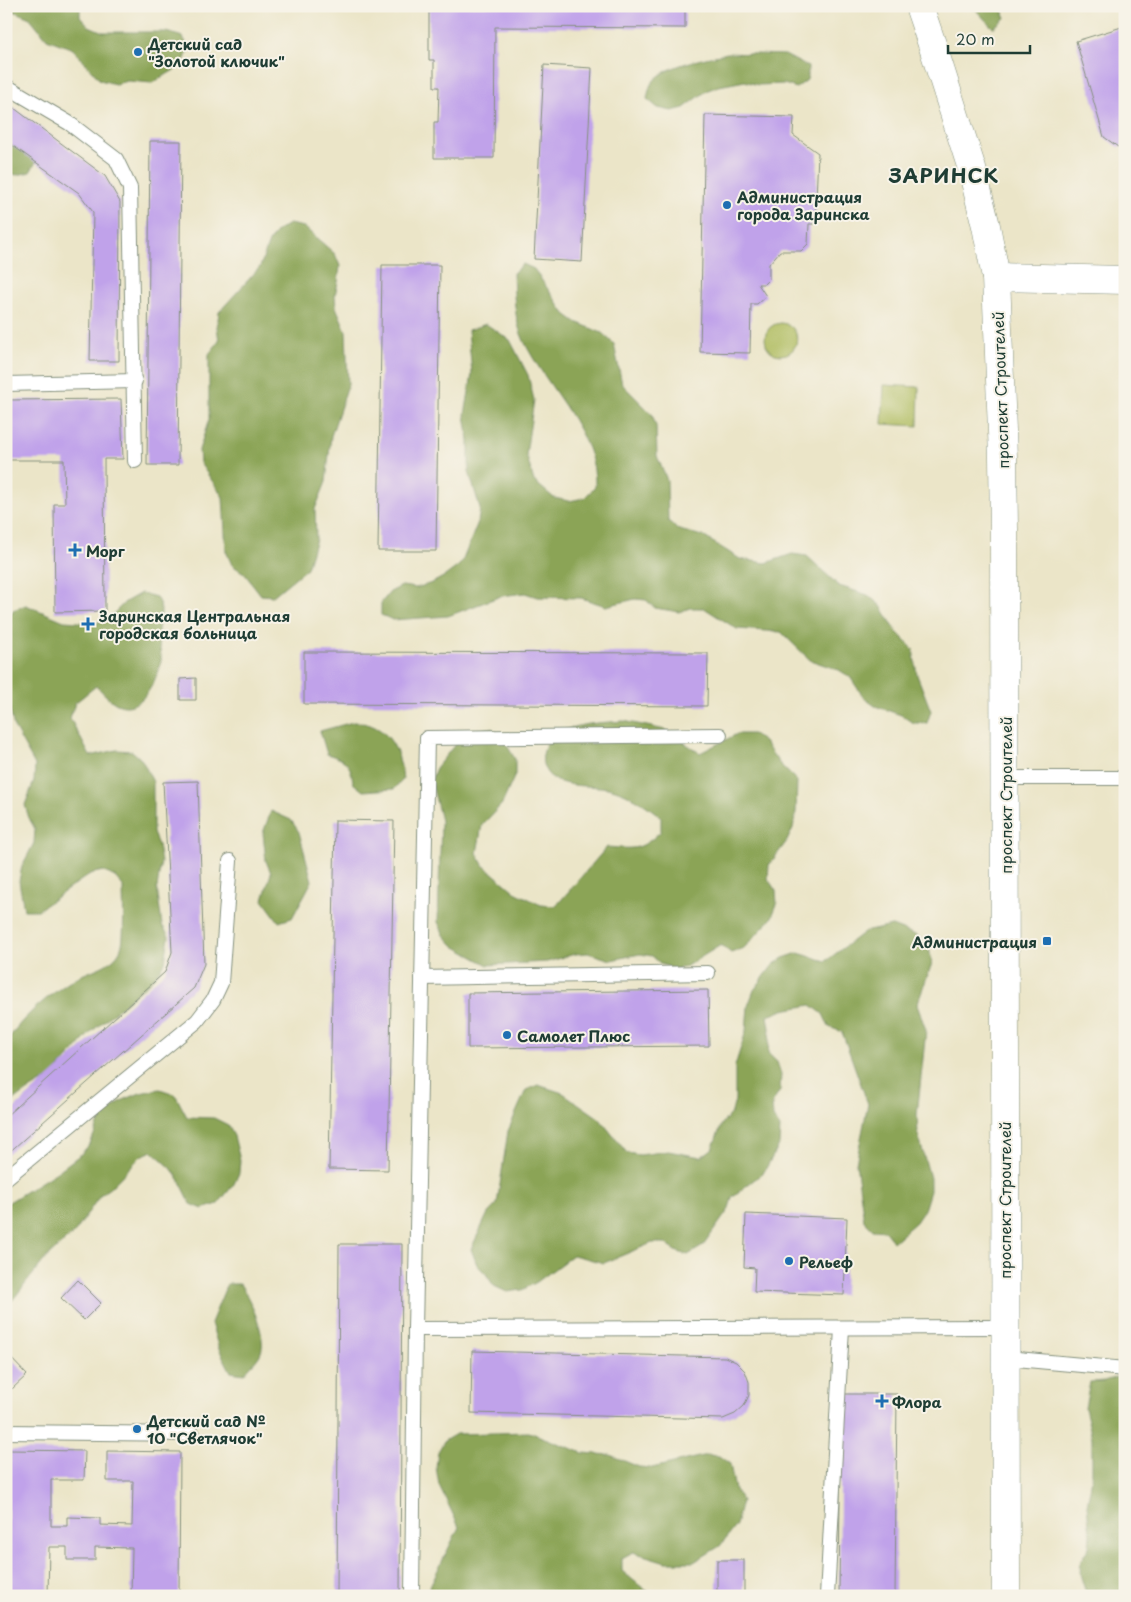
<svg xmlns="http://www.w3.org/2000/svg" width="1131" height="1602" viewBox="0 0 1131 1602" font-family="'Playpen Sans',sans-serif">
	<rect width="100%" height="100%" fill="#f7f3e8"/>
	<filter id="ink" filterUnits="userSpaceOnUse"><feTurbulence type="fractalNoise" baseFrequency=".02" numOctaves="2"/><feDisplacementMap in="SourceGraphic" scale="10" xChannelSelector="R" yChannelSelector="G"/><feConvolveMatrix kernelMatrix="1 2 1 2 8 2 1 2 1" color-interpolation-filters="sRGB"/></filter>
	<filter id="wash" filterUnits="userSpaceOnUse"><feTurbulence type="fractalNoise" baseFrequency=".0096" numOctaves="4" result="noise"/><feDisplacementMap in="SourceGraphic" scale="20" xChannelSelector="R" yChannelSelector="G"/><feGaussianBlur stdDeviation="1.12" result="paint"/><feColorMatrix in="noise" values="0 0 0 0 0 0 0 0 0 0 0 0 0 0 0 0 0 1.4 0 .05"/><feComposite in="paint" operator="in"/></filter>
	<g filter="url(#wash)">
		<rect width="100%" height="100%" fill="#ebe5c8"/>
		<g fill="#afbc5f" stroke="#677c4a">
			<circle cx="781" cy="339" r="16"/>
			<polygon points="884,385 919,387 918,426 882,424"/>
		</g>
		<g fill="#8ba456" stroke="#557045">
			<polygon points="6,6 80,6 80,16 89,26 103,32 166,32 183,37 189,48 185,59 176,69 152,83 128,81 115,84 100,80 73,49 47,39 30,18 6,8"/>
			<polygon points="967,6 1002,6 1005,18 993,28 975,9"/>
			<path d="M727,53l58,2 23,12 -1,13 -11,8 -12,-4 -26,1 -13,-4 -26,5 -11,4 -24,18 -12,3 -14,-3 -11,-9c1,-5 2,-11 4,-15 14,-20 54,-25 76,-31z"/>
			<polygon points="6,131 36,162 30,172 17,175 6,173"/>
			<polygon points="289,224 304,227 335,254 340,266 338,282 335,295 336,307 346,331 348,385 331,436 326,482 315,509 316,539 307,568 273,596 261,595 244,573 232,565 226,551 223,497 200,463 199,450 209,419 209,354 219,341 217,327 219,312 260,267 269,242 277,231"/>
			<path d="M523,264l11,5 31,45 11,8 26,11 12,11 8,40 30,30 4,12 1,30 10,24 1,41 11,9 24,6 37,23 26,4 26,-9 15,2 32,30 29,9 13,11 15,25 17,18 4,26 14,36 -4,12h-14l-12,-8 -26,-9 -11,-8 -14,-21 -11,-7 -29,-10 -29,-28 -44,-3 -33,-21h-14l-11,4 -24,-4 -9,-8 -11,-1 -29,7 -25,-8 -44,-1 -12,-4 -24,3 -53,20 -55,4 -12,-5v-12l9,-11 12,-6 14,2 16,-5 13,-7 12,-9 5,-5 16,-40 2,-14 -11,-36v-31l-4,-26 7,-41 -4,-44 18,-6 24,16 18,35 6,25 -8,54 8,27 20,17 15,3 15,-3 11,-11c3,-52 -50,-101 -71,-146 -10,-20 -10,-46 -11,-68z"/>
			<path d="M141,593l15,4c10,17 2,19 2,37 -1,9 4,18 3,27 -4,19 -20,54 -44,43 -8,-4 -15,-13 -21,-18l-21,17 -5,15 20,38 27,-6 15,1 10,9 11,22v51l5,12 3,17 -4,26 5,37 7,11 -4,26 -14,19 -61,52 -39,44 -35,21 -10,12v-67c15,-26 43,-48 68,-64 15,-9 41,-13 47,-31 4,-10 2,-49 2,-62l-8,-9 -12,-6 -13,3 -52,36h-14l-5,-29 3,-15 12,-23 1,-14 -6,-11 -4,-13 9,-24 1,-16 -21,-38 -8,-34v-71l7,-12 13,-5 38,16 28,2 14,-2 19,-19z"/>
			<path d="M624,721l41,9 35,23 37,-19h16l11,8 15,21 18,18 -1,31 -3,16 -6,13 -18,24 -1,14 8,12 1,13 -6,15 -27,29 -13,5 -10,-8 -36,22 -12,2 -12,-5 -9,-8 -12,-2 -29,6 -23,-7 -13,1 -28,8 -59,3 -34,-19 -10,-11 -6,-13 3,-101 -10,-41 5,-12 20,-25 18,-12 17,-3 10,7 14,24v16l-13,29 -20,21 -5,28 6,12 32,27 26,13 15,1 51,-59c28,2 33,4 54,-16v-14c-16,-13 -32,-24 -53,-29 -17,-3 -41,0 -56,-10 -7,-6 -11,-14 -9,-23 4,-32 56,-32 81,-34z"/>
			<path d="M353,722c35,1 47,27 50,58l-9,9 -31,2 -10,-8c-2,-20 -7,-23 -26,-29l-7,-23z"/>
			<polygon points="271,811 291,820 299,832 312,881 292,918 279,922 263,900 271,873 266,861 263,833"/>
			<polygon points="892,926 918,936 929,948 932,963 917,1005 926,1030 917,1115 918,1134 930,1178 930,1191 924,1210 916,1222 893,1242 886,1231 873,1230 864,1221 856,1163 868,1104 842,1032 829,1027 823,1014 811,1005 783,1010 768,1016 770,1028 768,1053 777,1062 781,1074 780,1090 772,1104 773,1117 780,1128 779,1145 764,1172 732,1197 729,1209 703,1246 688,1255 675,1251 665,1243 652,1243 604,1263 573,1255 537,1282 522,1290 507,1292 494,1286 486,1274 477,1265 471,1249 488,1213 497,1204 508,1131 526,1090 538,1085 563,1093 599,1118 627,1153 640,1155 668,1151 701,1157 712,1149 722,1124 732,1112 735,1100 735,1066 746,1031 748,1006 754,990 773,965 783,958 798,953 826,961 864,932"/>
			<polygon points="160,1089 175,1094 187,1117 214,1118 228,1125 234,1136 240,1160 239,1173 234,1184 218,1204 203,1209 191,1204 179,1179 171,1168 152,1151 141,1156 111,1187 100,1195 76,1231 46,1258 11,1302 6,1304 6,1204 57,1172 81,1154 90,1144 101,1118 121,1101 140,1093"/>
			<path d="M227,1284h13c10,15 27,51 21,68 -2,7 -12,15 -17,22l-13,-2 -12,-23 -8,-26z"/>
			<polygon points="1123,1375 1125,1375 1125,1586 1119,1596 1087,1596 1080,1574 1081,1560 1089,1547 1090,1534 1087,1505 1092,1479 1092,1438 1085,1408 1090,1382 1104,1381"/>
			<polygon points="529,1432 583,1453 610,1455 639,1467 652,1468 707,1455 719,1456 730,1464 735,1490 742,1501 736,1525 720,1546 694,1562 666,1562 633,1552 622,1558 622,1571 644,1589 655,1596 425,1596 459,1527 439,1485 436,1467 438,1452 444,1441 456,1434"/>
		</g>
		<g id="blocks">
			<g fill="#c0a2ea">
				<polygon points="429,6 706,6 706,9 685,9 685,28 495,27 494,158 434,158 434,122 438,122 439,87 434,87 434,60 429,60"/>
				<polygon points="1125,26 1125,145 1118,147 1104,137 1076,41"/>
				<polygon points="544,65 592,68 582,262 534,259"/>
				<polygon points="6,102 105,176 120,202 119,361 90,361 93,212 79,193 6,141"/>
				<polygon points="705,115 794,117 793,135 818,153 815,224 809,224 808,244 801,251 780,251 769,264 769,279 764,284 758,284 766,296 757,304 751,304 750,353 700,352"/>
				<polygon points="150,141 181,141 178,465 147,465"/>
				<polygon points="382,265 440,265 436,551 378,551"/>
				<polygon points="121,399 123,459 104,459 105,611 55,612 54,504 65,504 64,460 6,460 6,400"/>
				<polygon points="304,652 708,653 707,706 304,704"/>
				<polygon points="196,678 196,700 180,700 180,679"/>
				<polygon points="198,781 204,964 194,988 6,1155 6,1116 165,972 172,952 163,782"/>
				<polygon points="335,820 394,821 388,1170 329,1169"/>
				<polygon points="708,990 709,1046 468,1048 468,993"/>
				<polygon points="746,1214 847,1218 844,1295 754,1292 755,1268 744,1267"/>
				<polygon points="339,1244 402,1244 400,1596 337,1596"/>
				<polygon points="78,1280 101,1303 84,1320 61,1298"/>
				<polygon points="472,1351 725,1357 736,1362 745,1371 749,1382 749,1395 744,1406 735,1414 723,1419 471,1413"/>
				<polygon points="6,1353 27,1375 12,1389 6,1383"/>
				<polygon points="841,1394 897,1394 895,1596 839,1596"/>
				<polygon points="9,1450 85,1451 84,1480 51,1480 51,1526 67,1526 67,1517 100,1518 100,1525 132,1526 133,1481 107,1481 107,1451 180,1452 179,1596 131,1596 132,1548 95,1547 95,1560 67,1560 67,1547 49,1547 48,1596 6,1596"/>
				<rect x="717" y="1560" width="27" height="36"/>
			</g>
		</g>
	</g>
	<g filter="url(#ink)">
		<use href="#blocks" fill-opacity="0" stroke="#85917e" stroke-width="1"/>
		<g fill="none" stroke-linecap="round" stroke-linejoin="round">
			<g stroke="#85917e" stroke-width="16">
				<g id="service">
					<polyline points="6,86 69,123 116,159 130,188 135,461"/>
					<polyline points="6,384 135,381"/>
					<polyline points="1005,778 1125,778"/>
					<polyline points="422,978 708,973"/>
					<polyline points="6,1178 197,1021 213,1000 221,983 230,861"/>
					<polyline points="415,1329 1005,1327"/>
					<polyline points="1006,1358 1125,1369"/>
					<polyline points="6,1432 193,1434"/>
					<polyline points="412,1596 415,1329 427,738 720,735"/>
					<polyline points="827,1596 842,1328"/>
				</g>
			</g>
			<g stroke="#85917e" stroke-width="29">
				<polyline id="minor" points="996,277 1125,280"/>
			</g>
			<g stroke="#85917e" stroke-width="29">
				<polyline id="tertiary" points="919,6 934,50 972,169 986,226 996,277 1003,457 1004,529 1006,1596"/>
			</g>
			<use href="#service" stroke="#fff" stroke-width="14"/>
			<use href="#minor" stroke="#fff" stroke-width="28"/>
			<use href="#tertiary" stroke="#fff" stroke-width="28"/>
		</g>
	</g>
	<g fill="#1f6fb2" stroke="#f7f3e8" stroke-width="2">
		<circle cx="138" cy="52" r="5"/>
		<circle cx="727" cy="205" r="5"/>
		<path d="M72.5 542.5h5v5h5v5h-5v5h-5v-5h-5v-5h5z"/>
		<path d="M85.5 616.5h5v5h5v5h-5v5h-5v-5h-5v-5h5z"/>
		<rect x="1042" y="936" width="10" height="10" rx="2.5"/>
		<circle cx="507" cy="1035" r="5"/>
		<circle cx="789" cy="1261" r="5"/>
		<path d="M879.5 1393.5h5v5h5v5h-5v5h-5v-5h-5v-5h5z"/>
		<circle cx="137" cy="1429" r="5"/>
	</g>
	<g text-anchor="middle" dominant-baseline="central" stroke-width="4" stroke-linejoin="round" paint-order="stroke">
		<g font-size="15" font-weight="bold" fill="#1f3d34" stroke="#f7f3e8" text-anchor="start">
			<text x="148" y="43">Детский сад<tspan x="148" dy="17">"Золотой ключик"</tspan></text>
			<text x="737" y="196">Администрация<tspan x="737" dy="17">города Заринска</tspan></text>
			<text x="86" y="550">Морг</text>
			<text x="99" y="615">Заринская Центральная<tspan x="99" dy="17">городская больница</tspan></text>
			<text x="1037" y="941" text-anchor="end">Администрация</text>
			<text x="517" y="1035">Самолет Плюс</text>
			<text x="799" y="1261">Рельеф</text>
			<text x="892" y="1401">Флора</text>
			<text x="147" y="1420">Детский сад №<tspan x="147" dy="17">10 "Светлячок"</tspan></text>
		</g>
		<g font-size="15" fill="#1f3d34" stroke="#f7f3e8">
			<text transform="translate(1000 390) rotate(-92)">проспект Строителей</text>
			<text transform="translate(1005 795) rotate(-90)">проспект Строителей</text>
			<text transform="translate(1004 1200) rotate(-90)">проспект Строителей</text>
		</g>
		<g font-size="20" font-weight="bold" letter-spacing="1" fill="#1f3d34" stroke="#f7f3e8">
			<text x="944" y="175">ЗАРИНСК</text>
		</g>
	</g>
	<rect width="1131" height="1602" fill="none" stroke="#f7f3e8" stroke-width="25"/>
	<path d="M948 45v8h82v-8" fill="none" stroke="#1f3d34" stroke-width="2.5"/>
	<text x="956" y="45" font-size="15" fill="#1f3d34" stroke="#f7f3e8" stroke-width="4" paint-order="stroke">20 m</text>
</svg>
